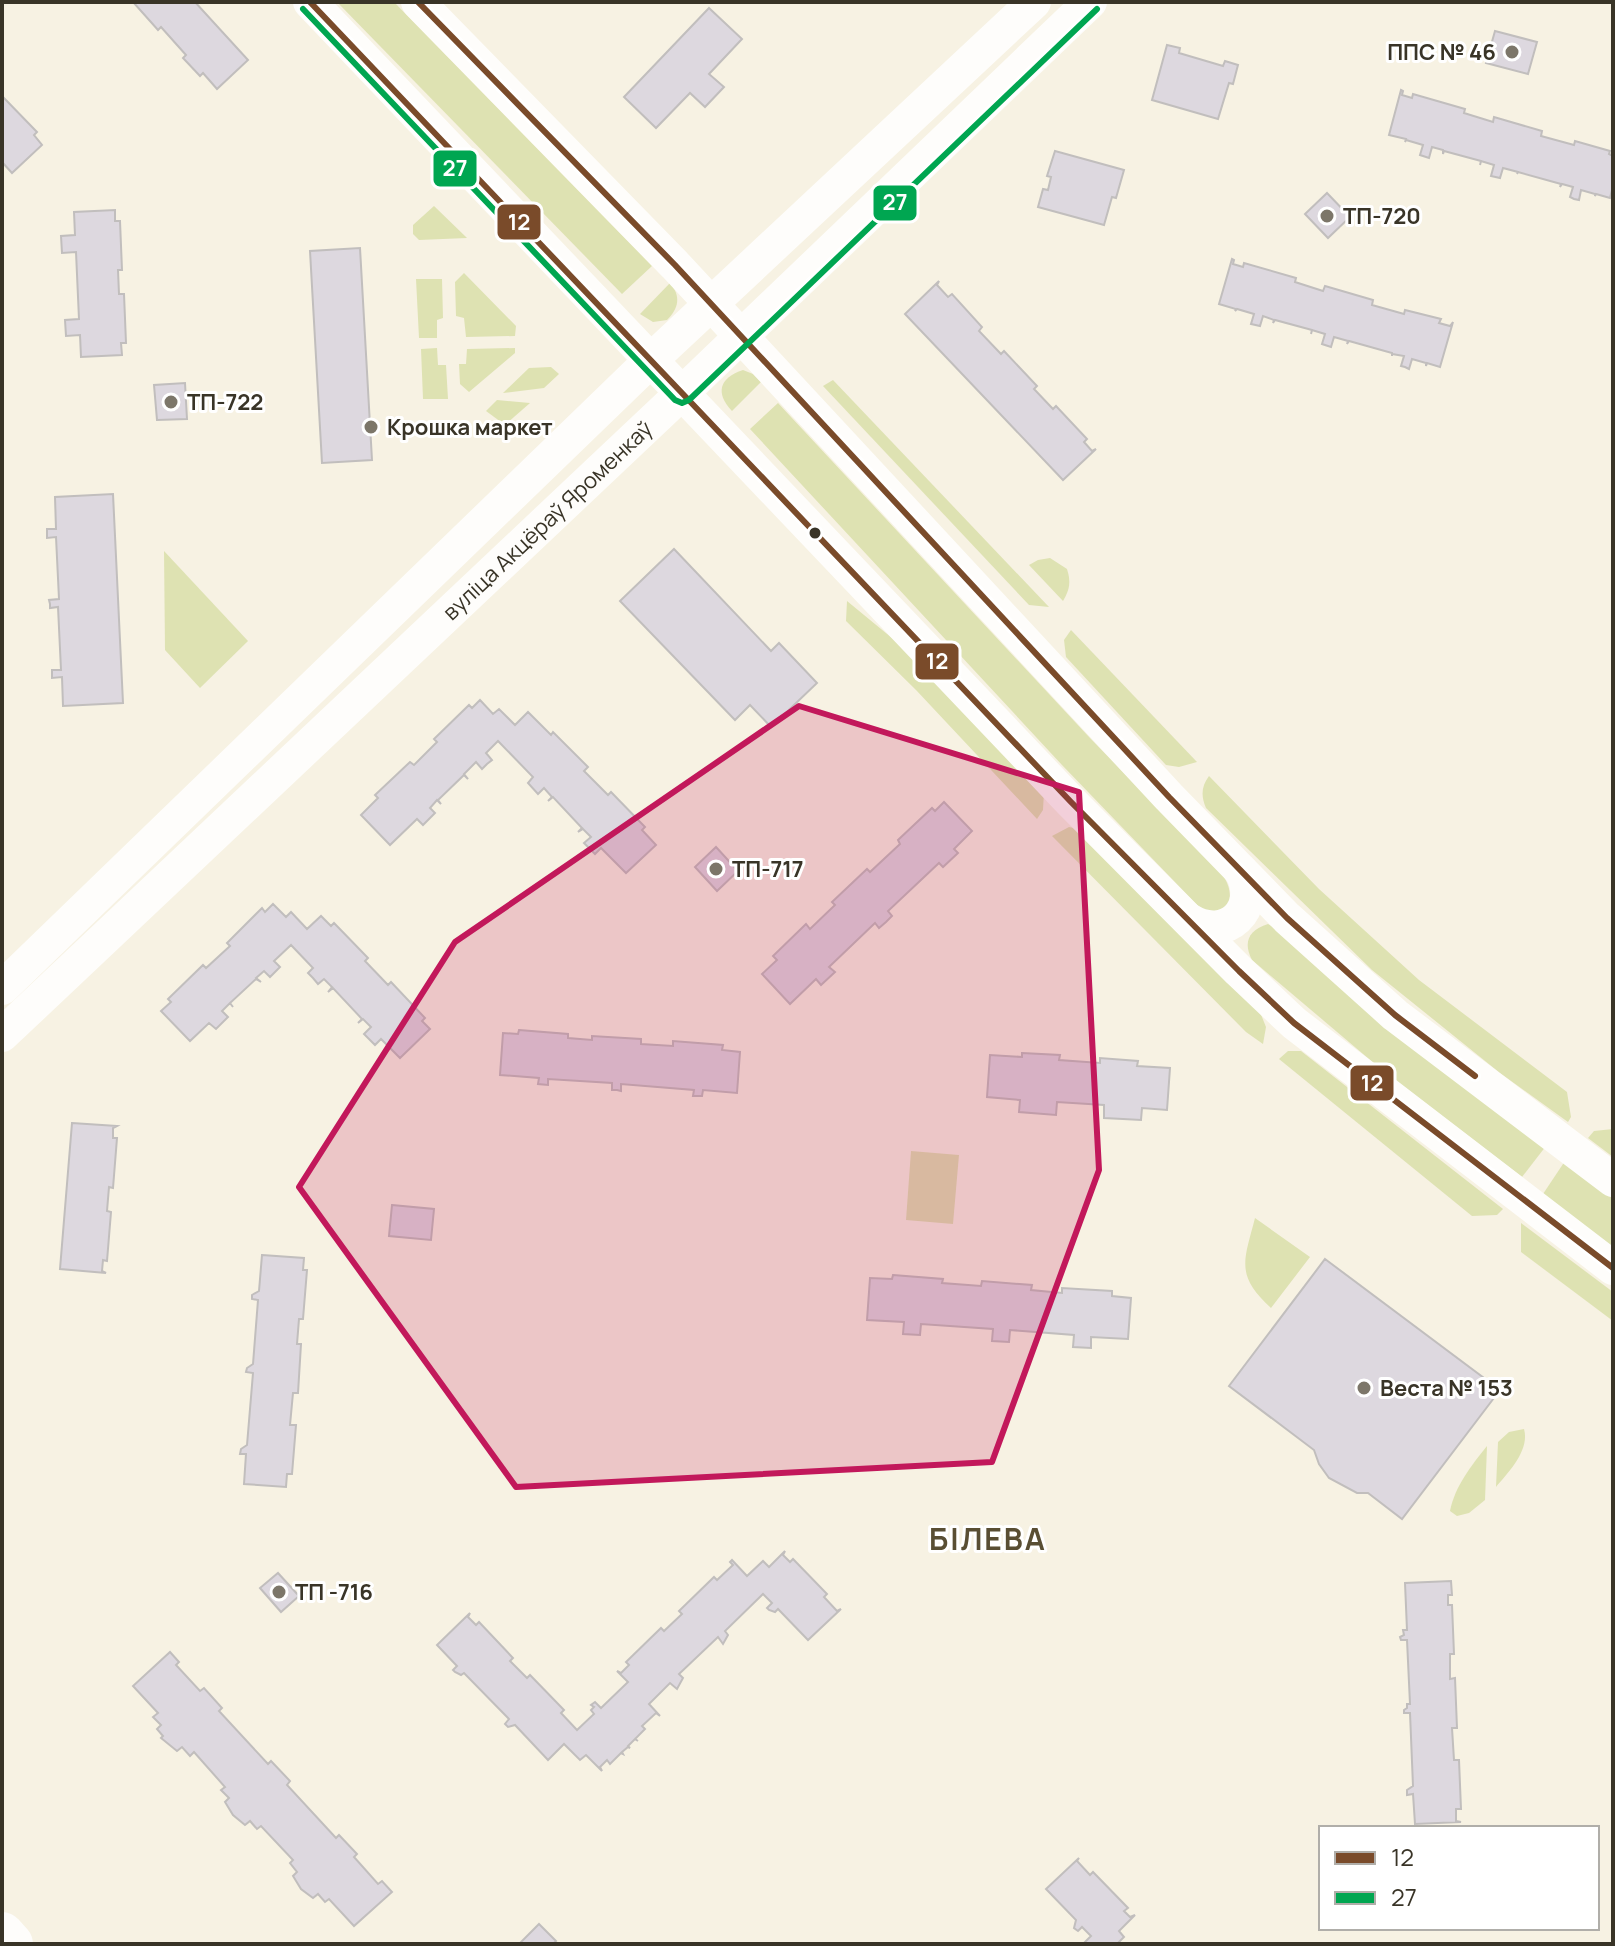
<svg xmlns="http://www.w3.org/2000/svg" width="1615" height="1946" viewBox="0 0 1615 1946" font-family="Manrope,sans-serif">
	<rect width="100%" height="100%" fill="#f7f2e3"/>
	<g fill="#dee2b2">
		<polygon points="337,2 394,2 652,266 622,294"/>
		<polygon points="434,206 467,238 419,240 413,234 413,225"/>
		<polygon points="464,273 516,326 515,336 466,337 464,318 456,316 455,282"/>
		<polygon points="416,279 442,279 443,318 437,320 437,338 419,338"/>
		<path d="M670,283c11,13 9,25 -3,37l-14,2 -13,-8z"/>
		<polygon points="437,348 438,365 446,365 448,399 423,399 421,349"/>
		<polygon points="515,348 515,353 469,392 460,384 459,364 466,364 467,349"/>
		<polygon points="551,367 559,374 544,388 503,393 529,368"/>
		<path d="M743,370l10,4 8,8 -29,29c-17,-18 -13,-33 11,-41z"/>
		<polygon points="833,380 1049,607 1029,605 823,386"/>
		<polygon points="497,400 530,403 505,425 486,411"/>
		<path d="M778,403l312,335 132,136c18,25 3,50 -24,32l-136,-141 -312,-336z"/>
		<polygon points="164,551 248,641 200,688 165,650"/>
		<path d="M1050,558l17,11c4,13 3,20 -4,32l-34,-36 9,-5z"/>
		<polygon points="847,601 915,657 1044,792 1043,810 1037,819 916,690 846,621"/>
		<polygon points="1071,630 1197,762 1179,767 1166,765 1066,657 1064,640"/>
		<path d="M1209,776l110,113 100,91 148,112 4,25 -3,5 -68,-49 -128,-103 -166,-162c-5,-12 -5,-21 3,-32z"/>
		<polygon points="1069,827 1079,829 1260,1012 1266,1027 1263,1044 1246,1032 1052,836"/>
		<path d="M1268,924l13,7 265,215 -24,31 -140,-107 -130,-110c-9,-17 -4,-30 16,-36z"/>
		<polygon points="1288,1051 1301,1051 1503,1209 1497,1215 1472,1216 1279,1059"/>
		<polygon points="1613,1129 1613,1157 1588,1138 1594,1131"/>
		<polygon points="911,1151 959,1155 953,1224 906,1220"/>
		<polygon points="1565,1161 1613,1197 1613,1248 1543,1194"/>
		<path d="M1255,1218l55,39 -39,51c-36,-33 -27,-47 -16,-90z"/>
		<polygon points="1521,1223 1613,1292 1613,1321 1521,1252"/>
		<path d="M1524,1429c6,21 -15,43 -28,58l2,-45 11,-10z"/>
		<path d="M1487,1446l-2,54 -16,13 -12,3 -7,-5c5,-25 21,-45 37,-65z"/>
	</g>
	<g fill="#ddd8df" stroke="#c1bebd" stroke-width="2">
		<polygon points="133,2 195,2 248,60 217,89 203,73 200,76 183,58 186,55 161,27 158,30"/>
		<polygon points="709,8 742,39 709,74 724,87 705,107 690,93 656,128 624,97"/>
		<polygon points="1495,31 1537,42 1528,74 1486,63"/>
		<polygon points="1167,45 1180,48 1179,53 1223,66 1225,61 1238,65 1233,84 1229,83 1218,119 1152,100"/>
		<polygon points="1401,90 1403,91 1402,95 1412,98 1413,94 1465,109 1464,113 1493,122 1494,117 1542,131 1541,136 1574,145 1575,141 1610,151 1609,154 1613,156 1613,186 1610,198 1596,194 1595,196 1595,194 1581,190 1579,200 1574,199 1570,197 1573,187 1562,184 1560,187 1561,184 1518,172 1517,174 1518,172 1503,168 1500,178 1491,176 1494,165 1481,161 1480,165 1481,161 1444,151 1443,154 1443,150 1432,147 1429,158 1420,155 1423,145 1406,140 1405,142 1406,139 1389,135"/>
		<polygon points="3,97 37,132 34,135 42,145 12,173 2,162"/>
		<polygon points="1055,151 1124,170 1116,198 1112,197 1104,225 1038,207 1043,189 1048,190 1051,177 1047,176"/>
		<polygon points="1327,193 1350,217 1328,238 1305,214"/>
		<polygon points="115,210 115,221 120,221 122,270 118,270 119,294 124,294 126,343 121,343 122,355 81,357 80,335 66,336 65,320 79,319 76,252 62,253 61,236 75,235 74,212"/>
		<polygon points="360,248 372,460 322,463 310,251"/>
		<polygon points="1232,259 1234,260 1233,264 1243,267 1244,263 1296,278 1295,282 1323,291 1325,286 1373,300 1372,305 1404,314 1405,310 1441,319 1439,323 1450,326 1453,322 1440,367 1427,363 1426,366 1426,363 1412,359 1409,369 1405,367 1401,366 1404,356 1392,354 1392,356 1392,353 1349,341 1347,344 1348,341 1334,337 1331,347 1322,344 1325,334 1312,330 1311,334 1312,330 1275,320 1273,323 1274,320 1263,316 1260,326 1251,324 1254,314 1237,309 1235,311 1236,309 1219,304"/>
		<polygon points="939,281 937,285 948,297 952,294 982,327 979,331 1001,354 1004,351 1037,386 1034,389 1053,409 1056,406 1087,439 1084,442 1092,451 1096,449 1063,480 905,314"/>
		<polygon points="185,383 187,419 157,420 154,385"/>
		<polygon points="113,494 123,703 63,706 62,677 52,678 52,670 61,670 58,607 50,608 50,604 49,600 59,599 56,537 47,538 47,529 56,529 55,497"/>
		<polygon points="674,549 771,651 779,643 817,683 771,727 750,705 735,720 620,601"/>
		<polygon points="480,700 493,714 499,709 515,725 528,712 551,735 553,732 588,767 584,771 608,795 611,792 645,827 642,830 656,845 626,873 601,848 595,854 584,843 591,837 583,829 578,832 582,828 553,797 548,801 552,797 544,788 538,794 528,783 533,777 498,741 486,753 492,760 487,764 482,769 476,762 464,774 468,779 464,775 438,800 441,804 437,800 430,808 435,813 423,825 417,819 390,845 361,815 378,798 375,795 410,762 414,765 437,742 434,739 469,705 472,708"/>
		<polygon points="944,802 972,831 954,849 958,853 943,867 939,863 888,911 892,916 886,922 879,928 875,923 829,967 835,972 821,985 816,979 790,1004 762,974 777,960 773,956 806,924 810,929 835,905 832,902 867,869 870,872 900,844 898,840 932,808 935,811"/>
		<polygon points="716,847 738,871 717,891 695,867"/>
		<polygon points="273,904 286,917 291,912 307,929 321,916 331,926 334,923 368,958 365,961 388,985 391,982 425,1018 422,1021 430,1029 400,1058 390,1048 385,1050 389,1047 381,1039 375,1045 364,1034 371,1027 363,1019 358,1023 362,1019 333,988 328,992 332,987 324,979 318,984 313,978 308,973 313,968 291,945 274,961 280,967 270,977 264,971 256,978 261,982 256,979 230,1003 233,1007 230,1003 222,1011 228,1017 216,1029 209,1023 190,1041 161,1011 171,1002 168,999 203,965 206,968 230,946 227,943 262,908 265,912"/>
		<polygon points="519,1030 568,1034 568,1038 592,1040 592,1036 641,1039 641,1044 673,1046 673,1041 723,1045 722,1050 740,1052 737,1093 703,1090 702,1096 693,1096 694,1090 621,1084 621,1091 617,1090 612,1090 612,1083 548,1079 548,1085 538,1084 539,1078 500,1075 503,1033 518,1034"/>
		<polygon points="1022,1053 1060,1055 1059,1060 1100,1063 1100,1058 1138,1061 1137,1066 1170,1068 1167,1110 1142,1108 1141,1120 1123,1119 1104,1118 1104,1105 1057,1102 1056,1115 1019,1112 1020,1100 987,1097 990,1055 1022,1057"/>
		<polygon points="72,1123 117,1126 113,1128 113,1138 117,1138 113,1188 109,1187 107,1211 111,1212 107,1261 103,1260 102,1271 106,1273 60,1269"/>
		<polygon points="392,1205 434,1209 431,1240 389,1236"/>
		<polygon points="262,1255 304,1258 303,1270 307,1270 303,1319 299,1319 297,1344 301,1344 298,1393 293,1393 290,1425 296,1425 292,1474 287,1474 286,1487 244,1484 246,1454 240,1454 241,1449 247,1445 253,1373 246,1372 247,1368 253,1364 258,1300 252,1299 252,1295 259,1291"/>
		<polygon points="1325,1259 1500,1390 1402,1519 1368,1493 1357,1493 1329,1478 1319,1464 1314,1450 1229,1386"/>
		<polygon points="893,1275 943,1279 942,1283 981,1286 982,1281 1032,1285 1031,1290 1062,1293 1062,1288 1112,1291 1112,1296 1131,1298 1128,1339 1091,1337 1091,1348 1073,1347 1074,1335 1010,1330 1009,1342 992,1341 993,1329 921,1324 920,1335 903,1334 904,1322 867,1320 870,1278 892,1279"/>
		<polygon points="785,1551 783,1555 790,1562 793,1559 827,1594 824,1597 837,1611 841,1609 808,1640 778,1609 775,1612 769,1610 767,1608 772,1603 763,1594 725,1631 728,1635 723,1644 718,1637 679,1674 683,1678 677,1689 670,1683 649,1704 660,1716 656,1713 642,1726 645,1729 635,1739 638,1741 635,1739 628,1746 630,1748 628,1747 622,1752 623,1754 621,1753 610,1764 607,1760 600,1767 602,1771 586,1755 580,1760 564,1744 548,1760 515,1725 508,1727 505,1724 509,1719 464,1673 461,1675 455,1672 453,1670 457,1666 437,1645 470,1613 468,1617 476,1625 479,1622 513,1658 510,1661 527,1678 530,1675 564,1710 561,1713 577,1730 594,1714 591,1710 594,1707 591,1705 595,1702 601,1708 628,1682 617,1671 621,1673 629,1665 626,1662 661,1628 664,1631 682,1614 679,1611 714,1577 717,1580 733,1565 730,1562 732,1560 747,1576 763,1561 769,1567"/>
		<polygon points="278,1573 299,1596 281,1612 260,1588"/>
		<polygon points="1451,1581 1452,1595 1448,1595 1448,1605 1452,1605 1454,1654 1450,1654 1450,1679 1455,1678 1457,1728 1452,1728 1454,1760 1459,1760 1461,1809 1456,1809 1456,1821 1461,1822 1415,1824 1413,1794 1407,1795 1407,1790 1413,1786 1410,1713 1404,1713 1404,1710 1407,1708 1407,1704 1410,1704 1407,1640 1401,1640 1400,1637 1404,1635 1403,1630 1407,1630 1405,1583"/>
		<polygon points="170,1652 179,1662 176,1665 200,1691 204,1688 222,1708 219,1711 268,1764 271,1761 290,1781 287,1785 336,1838 339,1835 357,1854 354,1857 378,1884 382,1881 392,1892 354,1926 329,1899 325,1902 318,1894 313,1898 301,1889 293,1876 297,1872 290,1863 293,1860 261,1826 257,1829 250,1821 245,1825 233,1815 225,1802 229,1798 221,1790 225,1787 194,1752 190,1756 182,1747 177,1751 161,1738 163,1736 157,1729 161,1725 153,1717 158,1713 133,1686"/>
		<polygon points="1079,1858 1077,1861 1090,1875 1093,1872 1128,1908 1124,1911 1130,1917 1135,1915 1119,1931 1124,1937 1117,1944 1083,1944 1091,1936 1082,1927 1078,1931 1074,1928 1076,1920 1046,1889"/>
		<polygon points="539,1924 556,1941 553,1944 524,1944 521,1942"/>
	</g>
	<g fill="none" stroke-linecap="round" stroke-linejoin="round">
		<g stroke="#fefdfb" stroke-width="34">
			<polyline points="310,2 1071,802 1239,971 1294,1023 1613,1268"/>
			<polyline points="418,2 675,265 1169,797 1287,918 1395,1015 1613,1180"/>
			<path d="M1189,920c37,23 73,-11 52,-49"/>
			<polyline points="2,988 651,360 1034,2"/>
			<path id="s1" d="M2,1035l680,-642 408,-391"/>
		</g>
		<polyline stroke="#fefdfb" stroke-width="44" points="2,1934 11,1944"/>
		<g stroke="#fff" stroke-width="12">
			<g id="bus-1">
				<polyline points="310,2 1071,802 1239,971 1294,1023 1613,1268"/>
				<polyline points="418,2 675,265 1169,797 1287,918 1395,1015 1475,1076"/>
			</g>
		</g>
		<g stroke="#fff" stroke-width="12">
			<polyline id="bus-2" points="303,9 675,400 682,403 689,400 1097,9"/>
		</g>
		<use href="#bus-1" stroke="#7a4b2a" stroke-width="6"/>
		<use href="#bus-2" stroke="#00a651" stroke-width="6"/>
	</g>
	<path fill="#c2185b" fill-opacity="0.2" stroke="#c2185b" stroke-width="6" stroke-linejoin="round" d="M799,706l280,86 20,378 -107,292 -476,25 -217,-300 156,-245z"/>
	<g fill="#7c7669" stroke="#fff" stroke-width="3">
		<circle cx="1512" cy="52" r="8"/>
		<circle cx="1327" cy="216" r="8"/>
		<circle cx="171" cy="402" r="8"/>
		<circle cx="371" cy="427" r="8"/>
		<circle cx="716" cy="869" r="8"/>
		<circle cx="1364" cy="1388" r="8"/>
		<circle cx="279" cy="1592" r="8"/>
	</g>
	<circle fill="#393427" stroke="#fff" stroke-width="3" cx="815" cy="533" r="7"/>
	<g text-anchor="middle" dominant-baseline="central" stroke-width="6" stroke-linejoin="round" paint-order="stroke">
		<g font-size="22" font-weight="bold" fill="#393427" stroke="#fff" text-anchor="start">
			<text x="1496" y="52" text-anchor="end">ППС № 46</text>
			<text x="1343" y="216">ТП-720</text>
			<text x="187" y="402">ТП-722</text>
			<text x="387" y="427">Крошка маркет</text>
			<text x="732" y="869">ТП-717</text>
			<text x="1380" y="1388">Веста № 153</text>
			<text x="295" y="1592">ТП -716</text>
		</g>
		<g font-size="22" fill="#393427" stroke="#fff">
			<text stroke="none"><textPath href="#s1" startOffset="750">вуліца Акцёраў Яроменкаў</textPath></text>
		</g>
		<g font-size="30" font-weight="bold" letter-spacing="2" fill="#594e33" stroke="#fff">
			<text x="988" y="1538">БІЛЕВА</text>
		</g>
	</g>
	<g stroke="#fff" stroke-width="3">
		<rect x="432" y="149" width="46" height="39" rx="8" fill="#00a651"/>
		<rect x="872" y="184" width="46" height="38" rx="8" fill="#00a651"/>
		<rect x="496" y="203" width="46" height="38" rx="8" fill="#7a4b2a"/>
		<rect x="914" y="642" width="46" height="39" rx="8" fill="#7a4b2a"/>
		<rect x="1349" y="1064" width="46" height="38" rx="8" fill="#7a4b2a"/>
	</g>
	<g font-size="22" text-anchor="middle" font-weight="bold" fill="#fff">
		<text x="455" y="176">27</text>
		<text x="895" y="210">27</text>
		<text x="519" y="230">12</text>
		<text x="937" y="669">12</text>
		<text x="1372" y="1091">12</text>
	</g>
	<rect width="1615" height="1946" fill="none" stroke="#393427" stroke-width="8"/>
	<rect x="1319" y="1826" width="280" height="104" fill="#ffffff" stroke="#b0aea9" stroke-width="2"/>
	<rect x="1335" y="1852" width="40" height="12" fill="#7a4b2a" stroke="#b0aea9" stroke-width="2"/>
	<text x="1391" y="1866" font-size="24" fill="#393427">12</text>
	<rect x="1335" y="1892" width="40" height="12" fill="#00a651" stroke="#b0aea9" stroke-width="2"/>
	<text x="1391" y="1906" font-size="24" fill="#393427">27</text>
</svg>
